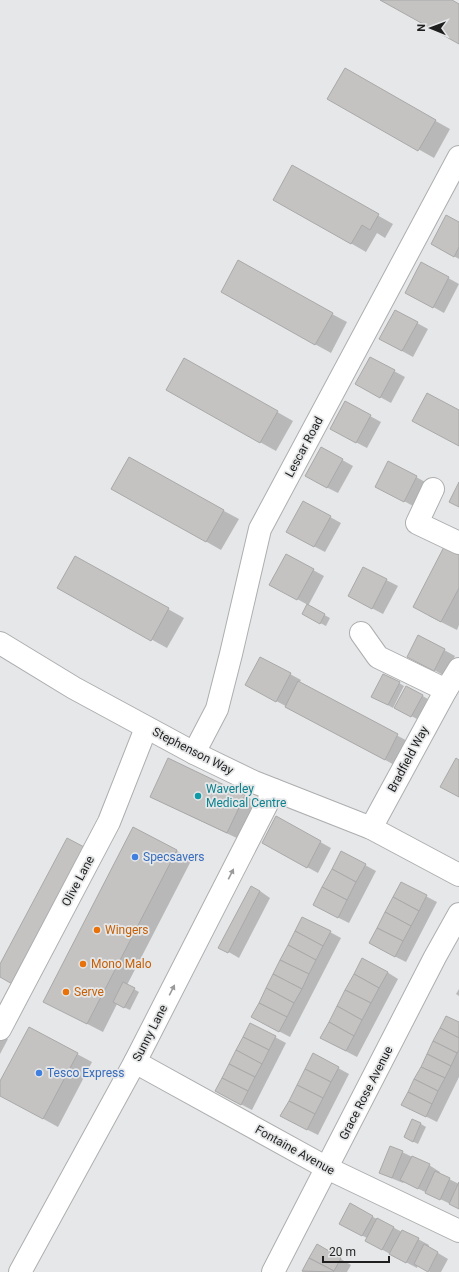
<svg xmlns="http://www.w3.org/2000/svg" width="459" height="1272" viewBox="0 0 459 1272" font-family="Roboto,sans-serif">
	<rect width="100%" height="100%" fill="#e6e7e8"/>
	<g fill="#0003">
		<polygon points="345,70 450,129 434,158 329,99"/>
		<polygon points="292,167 393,224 385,238 377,233 366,252 274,199"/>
		<polygon points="459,223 459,259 432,244"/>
		<polygon points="421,263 459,284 444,313 417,298"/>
		<polygon points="237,301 332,314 347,322 331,353"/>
		<polygon points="395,311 428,329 413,357 391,345"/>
		<polygon points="370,358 405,377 391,403 356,384"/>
		<polygon points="184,359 293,421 276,451 167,390"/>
		<polygon points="370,416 381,422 367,448 342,435"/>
		<polygon points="321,448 353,466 338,493 316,482"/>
		<polygon points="389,462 427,483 415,507 387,492"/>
		<polygon points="113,489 224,511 239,519 221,550"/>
		<polygon points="303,502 341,523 325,552 298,538"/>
		<polygon points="459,548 459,625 457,630 429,616"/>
		<polygon points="286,555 324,576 308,606 330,618 326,626 303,614 308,605 270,584"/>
		<polygon points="75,557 184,618 167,648 73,596"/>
		<polygon points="363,568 398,586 383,614 360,602"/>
		<polygon points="419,636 455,656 445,676 419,662"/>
		<polygon points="290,674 301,680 299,683 413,744 400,768 256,690"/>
		<polygon points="399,683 404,686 393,708 377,699"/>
		<polygon points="407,687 428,699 417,719 396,708"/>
		<polygon points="169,760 245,796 260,804 243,841 167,805 152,796"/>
		<polygon points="277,818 331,848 318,873 274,849"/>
		<polygon points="134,828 192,859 127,985 139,992 130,1010 117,1004 103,1032 60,1010"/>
		<polygon points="365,865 376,871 349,923 325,911"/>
		<polygon points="401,883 437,902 406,962 380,949"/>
		<polygon points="260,891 270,898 239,958 220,947"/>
		<polygon points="330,932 341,938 290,1037 263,1023"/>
		<polygon points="387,972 398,979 357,1057 332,1044"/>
		<polygon points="459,989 459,996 456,994"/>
		<polygon points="459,1023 459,1077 437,1122 413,1110"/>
		<polygon points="251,1024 286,1043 252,1110 227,1097"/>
		<polygon points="0,1034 8,1039 0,1054"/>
		<polygon points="77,1054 92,1062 58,1127 0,1095 0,1083"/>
		<polygon points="338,1068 349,1074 318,1135 292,1122"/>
		<polygon points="421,1124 426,1127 418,1144 410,1140"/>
		<polygon points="402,1152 429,1165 440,1172 439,1174 459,1184 459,1208 404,1182 403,1183 391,1178 380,1172"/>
		<polygon points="350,1205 402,1232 418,1239 429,1245 428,1247 448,1259 441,1272 430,1272 418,1265 417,1268 377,1247 367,1238 351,1230"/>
		<polygon points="317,1245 351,1265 347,1272 302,1272"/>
	</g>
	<g fill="#c4c3c2" stroke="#aaa9a9">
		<polygon points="380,0 452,0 459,4 459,44"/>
		<polygon points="345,68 436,120 418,151 327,99"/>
		<polygon points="292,165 379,214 370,230 362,225 351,244 273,200"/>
		<polygon points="446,215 459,222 459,247 454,257 431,244"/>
		<polygon points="238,260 333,313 315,345 221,292"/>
		<polygon points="421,262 449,277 433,308 405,293"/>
		<polygon points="395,310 418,322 402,351 379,339"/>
		<polygon points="370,357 395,370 380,398 355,384"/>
		<polygon points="184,358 278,411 260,443 166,390"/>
		<polygon points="427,393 459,410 459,446 412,421"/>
		<polygon points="345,401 371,415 356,443 330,429"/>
		<polygon points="321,447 343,459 327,488 305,476"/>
		<polygon points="129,457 224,510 206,542 111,489"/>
		<polygon points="388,461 417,476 404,502 375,487"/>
		<polygon points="459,482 459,507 449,502"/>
		<polygon points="303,501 331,516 314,547 286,532"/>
		<polygon points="447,541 459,547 459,588 441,622 413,607"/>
		<polygon points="286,554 314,569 297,600 269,585"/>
		<polygon points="75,556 169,608 151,641 57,588"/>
		<polygon points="363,567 387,579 372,609 348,596"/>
		<polygon points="307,604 325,614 320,624 302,614"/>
		<polygon points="418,635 445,649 434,671 407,657"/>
		<polygon points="260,657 291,673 276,702 245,685"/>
		<polygon points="383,674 400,682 388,705 371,697"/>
		<polygon points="298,681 398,734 385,760 285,707"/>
		<polygon points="406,686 423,695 411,717 394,708"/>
		<polygon points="168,758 245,795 227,833 150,797"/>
		<polygon points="456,758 459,760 459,797 440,787"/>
		<polygon points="276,816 321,841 307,868 262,843"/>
		<polygon points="133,827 177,850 87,1024 43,1002"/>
		<polygon points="67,838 86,848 14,985 0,977 0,964"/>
		<polygon points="341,851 366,864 356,882 332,869"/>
		<polygon points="332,869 356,882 347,900 322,887"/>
		<polygon points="401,882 427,895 419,911 393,897"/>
		<polygon points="251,886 260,891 228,953 218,948"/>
		<polygon points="322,887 347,900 338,918 313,905"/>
		<polygon points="393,897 419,911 411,926 385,912"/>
		<polygon points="385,912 411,926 403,941 377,928"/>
		<polygon points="302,917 331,931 323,946 295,931"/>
		<polygon points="377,928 403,941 395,957 369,943"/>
		<polygon points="295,931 323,946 316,960 288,945"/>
		<polygon points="288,945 316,960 309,974 280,960"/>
		<polygon points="362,958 388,972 379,988 354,974"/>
		<polygon points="280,960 309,974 302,989 273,974"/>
		<polygon points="273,974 302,989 294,1003 266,988"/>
		<polygon points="354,974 379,988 371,1003 345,990"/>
		<polygon points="123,982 135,988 124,1008 113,1002"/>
		<polygon points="266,988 294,1003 287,1017 259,1003"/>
		<polygon points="345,990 371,1003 362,1020 337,1006"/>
		<polygon points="259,1003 287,1017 279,1032 251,1017"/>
		<polygon points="337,1006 362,1020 354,1036 329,1022"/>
		<polygon points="446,1016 459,1022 459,1038 440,1028"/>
		<polygon points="329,1022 354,1036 346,1051 320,1038"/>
		<polygon points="250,1023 276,1036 269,1050 243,1037"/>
		<polygon points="29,1027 78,1053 43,1119 0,1096 0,1081"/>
		<polygon points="440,1028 459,1038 459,1050 457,1053 433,1041"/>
		<polygon points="243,1037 269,1050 262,1064 236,1050"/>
		<polygon points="433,1041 457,1053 451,1066 427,1054"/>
		<polygon points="236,1050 262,1064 255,1077 229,1064"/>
		<polygon points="313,1053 339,1067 331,1082 305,1069"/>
		<polygon points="427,1054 451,1066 445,1078 421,1067"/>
		<polygon points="229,1064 255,1077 248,1091 222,1078"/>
		<polygon points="421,1067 445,1078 438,1091 414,1079"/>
		<polygon points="305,1069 331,1082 323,1098 297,1085"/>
		<polygon points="222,1078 248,1091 241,1105 215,1091"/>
		<polygon points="414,1079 438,1091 432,1104 408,1092"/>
		<polygon points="297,1085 323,1098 315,1114 289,1101"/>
		<polygon points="408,1092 432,1104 426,1117 401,1105"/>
		<polygon points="289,1101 315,1114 307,1130 280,1116"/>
		<polygon points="412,1119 421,1123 413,1142 404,1137"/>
		<polygon points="390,1146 403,1151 392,1178 379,1173"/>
		<polygon points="412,1156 430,1164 418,1189 400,1180"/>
		<polygon points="435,1171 450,1178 440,1200 425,1193"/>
		<polygon points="459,1182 459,1209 449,1204"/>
		<polygon points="350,1203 373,1216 362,1236 339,1224"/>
		<polygon points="377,1218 394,1227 382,1250 365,1241"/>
		<polygon points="402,1230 419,1238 406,1263 389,1254"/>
		<polygon points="317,1244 341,1258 334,1271 309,1258"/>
		<polygon points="424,1244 438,1252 428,1272 414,1264"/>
		<polygon points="309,1258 334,1271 333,1272 302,1271"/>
	</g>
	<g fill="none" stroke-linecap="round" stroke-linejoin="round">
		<g stroke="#adaeaf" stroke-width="24">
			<g id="minor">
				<polyline points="433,489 417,523 459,543"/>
				<polyline points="361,633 378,657 446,690"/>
				<polyline points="0,643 74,688 194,753 254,782 371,828 459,875"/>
				<polyline points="194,753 217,709 231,654 260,529 459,157"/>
				<polyline points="371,828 446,690 459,669"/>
				<polyline points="0,1029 109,822 146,728"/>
				<polyline points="135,1062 327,1168 459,1231"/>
				<polyline points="20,1272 135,1062 274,790"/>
				<polyline points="273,1272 435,957 459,914"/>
			</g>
		</g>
		<use href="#minor" stroke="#fff" stroke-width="22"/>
	</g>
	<defs><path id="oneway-solid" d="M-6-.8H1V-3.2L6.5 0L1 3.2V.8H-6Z"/></defs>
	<g fill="#9a9a9a">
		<use href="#oneway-solid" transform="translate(231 874) rotate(-63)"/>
		<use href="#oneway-solid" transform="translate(172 990) rotate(-63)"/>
	</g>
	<circle fill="#0f9aa8" stroke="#e6e7e8" stroke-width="1.5" cx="198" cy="796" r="4"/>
	<g fill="#3f7fe0" stroke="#e6e7e8" stroke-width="1.5">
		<circle cx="135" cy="857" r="4"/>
		<circle cx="39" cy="1073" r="4"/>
	</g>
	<g fill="#e8710a" stroke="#e6e7e8" stroke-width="1.5">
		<circle cx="97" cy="930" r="4"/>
		<circle cx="83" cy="964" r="4"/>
		<circle cx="66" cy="992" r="4"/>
	</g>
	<g text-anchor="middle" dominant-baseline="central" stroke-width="3.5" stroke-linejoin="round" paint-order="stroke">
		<g font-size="12" fill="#1f1f1f" stroke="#e6e7e8">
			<text transform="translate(304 447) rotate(-62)">Lescar Road</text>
			<text transform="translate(193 751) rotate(27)">Stephenson Way</text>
			<text transform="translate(408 759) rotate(-62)">Bradfield Way</text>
			<text transform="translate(78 881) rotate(-62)">Olive Lane</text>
			<text transform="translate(150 1033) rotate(-63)">Sunny Lane</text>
			<text transform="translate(366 1093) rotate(-63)">Grace Rose Avenue</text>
			<text transform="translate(295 1150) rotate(29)">Fontaine Avenue</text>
		</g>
		<g font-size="12" fill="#0d838f" stroke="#e6e7e8" text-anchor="start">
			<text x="206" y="789">Waverley<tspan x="206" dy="14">Medical Centre</tspan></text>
		</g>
		<g font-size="12" fill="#366cbe" stroke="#e6e7e8" text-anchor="start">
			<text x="143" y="857">Specsavers</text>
			<text x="47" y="1073">Tesco Express</text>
		</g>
		<g font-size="12" fill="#c56008" stroke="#e6e7e8" text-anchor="start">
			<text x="105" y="930">Wingers</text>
			<text x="91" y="964">Mono Malo</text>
			<text x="74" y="992">Serve</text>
		</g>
	</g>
	<g transform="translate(431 28) rotate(271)" stroke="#e6e7e8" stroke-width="3" paint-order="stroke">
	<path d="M0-3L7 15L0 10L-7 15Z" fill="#1f1f1f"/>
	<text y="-6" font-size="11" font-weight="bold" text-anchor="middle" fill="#1f1f1f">N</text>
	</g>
	<path d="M323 1256v6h66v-6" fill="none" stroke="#1f1f1f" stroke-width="2"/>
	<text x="329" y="1256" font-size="12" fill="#1f1f1f" stroke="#e6e7e8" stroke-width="3" paint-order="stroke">20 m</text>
</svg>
